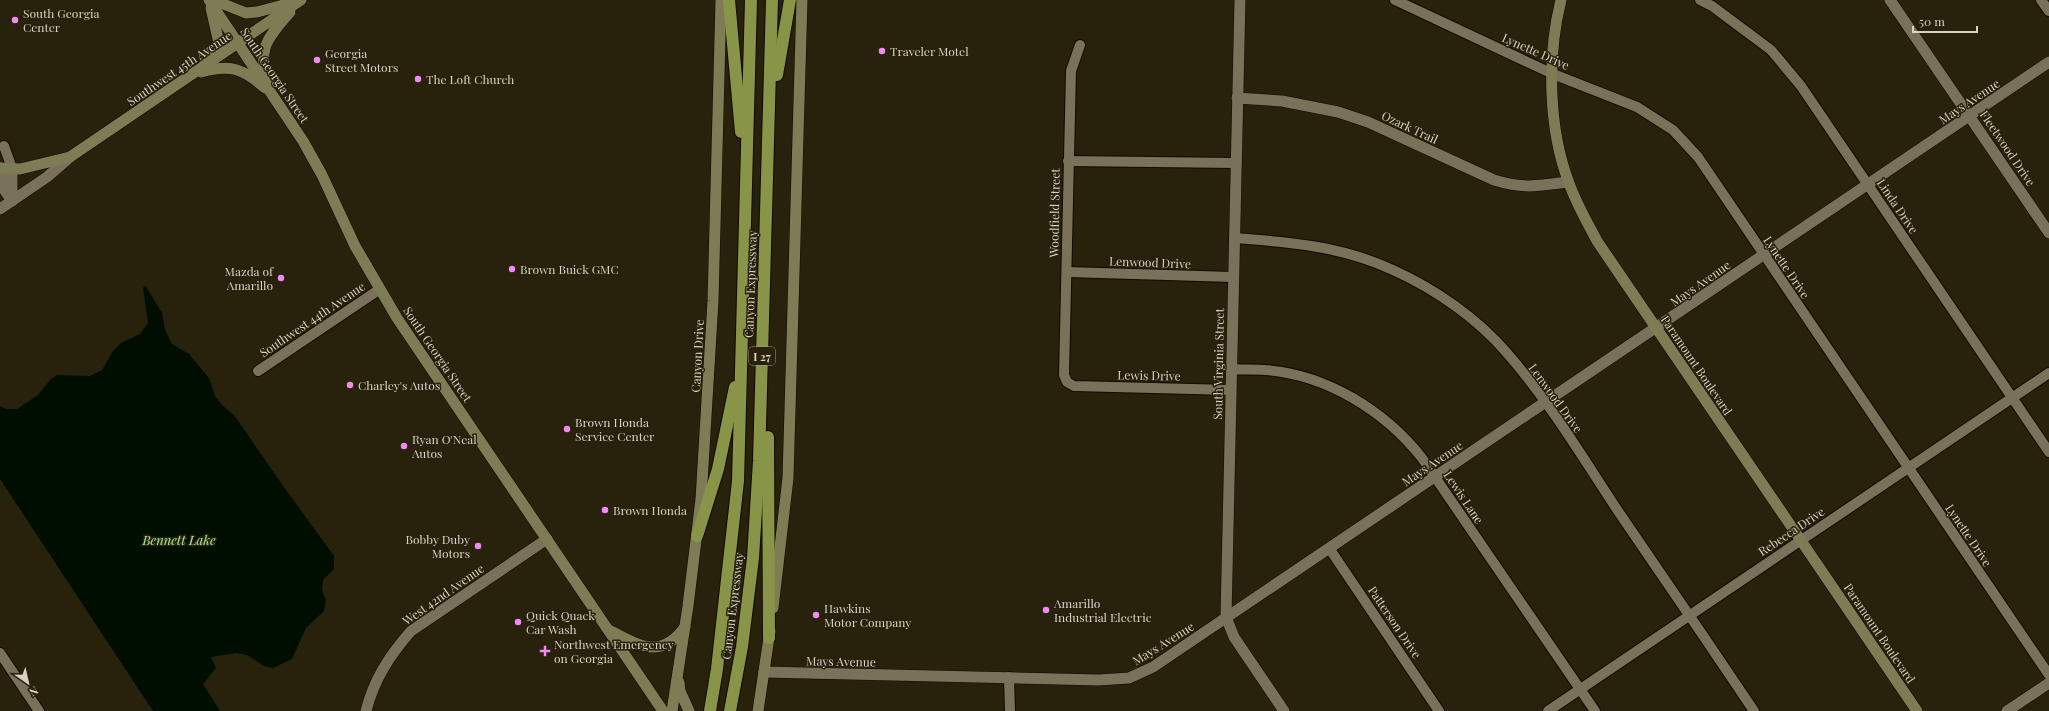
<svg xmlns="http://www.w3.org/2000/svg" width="2049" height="711" viewBox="0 0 2049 711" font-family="'Playfair Display',serif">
	<rect width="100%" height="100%" fill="#28210c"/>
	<polygon fill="#000e00" points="145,285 162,313 165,330 172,344 189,354 209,378 215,396 223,406 234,415 281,483 334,556 334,569 323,580 322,590 326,600 324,611 306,628 292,659 273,668 264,666 247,655 236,653 211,657 216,668 203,684 220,711 153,711 0,479 0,406 6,409 17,409 38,395 50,380 57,375 90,376 102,370 113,351 121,343 140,334 148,323 143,288"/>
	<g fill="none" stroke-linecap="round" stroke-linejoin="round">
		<g stroke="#110a00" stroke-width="12">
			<g id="minor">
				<polyline points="1395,0 1553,74 1637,107 1673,130 1698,157 2049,675"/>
				<polyline points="1700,0 1712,6 1771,50 1801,86 2049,452"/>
				<polyline points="2041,0 2049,11"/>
				<polyline points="1080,45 1071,71 1064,375 1067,382 1074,386 1231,390"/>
				<polyline points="4,146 12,168"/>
				<polyline points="1068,161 1236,163"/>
				<path d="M1234,238c56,4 107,8 159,32 42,19 84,48 114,83 42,48 76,105 111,158 46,67 91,133 136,200"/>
				<polyline points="1067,272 1233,277"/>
				<path d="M1231,369c11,1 23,0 34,1 61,4 120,41 157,88l173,253"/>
				<polyline points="258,371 380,289"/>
				<polyline points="1329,548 1439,711"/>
				<polyline points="0,653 39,711"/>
				<polyline points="1009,677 1010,711"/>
				<polyline points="1548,711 2049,373"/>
			</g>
		</g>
		<g stroke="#110a00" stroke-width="12">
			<g id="tertiary">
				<polyline points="1240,0 1226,617 1234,637 1284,711"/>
				<polyline points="1890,0 2049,233"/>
				<path d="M1237,98l45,3 56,11 30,10 126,58c29,9 44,6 74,2"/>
				<polyline points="1,168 3,188 12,201"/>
				<polyline points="12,168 12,201"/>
				<polyline points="0,209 47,177 70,157"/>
				<path d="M764,672l335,8 30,-2 24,-11c299,-201 598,-402 896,-605"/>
				<path d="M366,711c8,-32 24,-56 45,-80l136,-92"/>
				<polyline points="2007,711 2049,683"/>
			</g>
		</g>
		<g stroke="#110a00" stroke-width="12">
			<g id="secondary">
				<polyline points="209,0 303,141 322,175 355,246 397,318 663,711"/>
				<polyline points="213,0 246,13 257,12 295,2"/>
				<path d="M1561,0c-14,56 -13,128 8,183 7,20 18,39 28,58l320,470"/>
				<polyline points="205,61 219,43 211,8"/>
				<path d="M201,72c28,-8 42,-4 64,16"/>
				<path d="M269,81c-14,-33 1,-45 21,-69"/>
				<polyline points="0,168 20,169 70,157 301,0"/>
				<polyline points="773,608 788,478 802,0"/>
				<path d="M609,630c30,16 52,30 76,-3"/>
				<polyline points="679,682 680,691 689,711"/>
				<polyline points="672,711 688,606 701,499 713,301 721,0"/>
				<polyline points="758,711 770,631"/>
			</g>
		</g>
		<g stroke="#110a00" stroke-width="14">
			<g id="motorway">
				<polyline points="729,0 741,132"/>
				<polyline points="777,75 790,0"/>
				<polyline points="768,437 769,638"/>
				<polyline points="697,536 718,469 735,387"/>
				<polyline points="710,711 717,669 738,481 751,0"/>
				<polyline points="730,711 742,647 753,558 759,461 772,0"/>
			</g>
		</g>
		<use href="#minor" stroke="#79715a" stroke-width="10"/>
		<use href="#tertiary" stroke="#79715a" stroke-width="11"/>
		<use href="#secondary" stroke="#7e7c55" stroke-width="11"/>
		<use href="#motorway" stroke="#889548" stroke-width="12"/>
	</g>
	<g fill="#f28af3" stroke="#28210c" stroke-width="1.5">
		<circle cx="15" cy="20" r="4"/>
		<circle cx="882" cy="51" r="4"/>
		<circle cx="317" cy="60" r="4"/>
		<circle cx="418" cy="79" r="4"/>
		<circle cx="512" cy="269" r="4"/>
		<circle cx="281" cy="278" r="4"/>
		<circle cx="350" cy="385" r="4"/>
		<circle cx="567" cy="429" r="4"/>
		<circle cx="404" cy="446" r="4"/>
		<circle cx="605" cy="510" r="4"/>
		<circle cx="478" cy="546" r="4"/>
		<circle cx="1046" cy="610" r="4"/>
		<circle cx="816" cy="615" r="4"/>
		<circle cx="518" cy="622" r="4"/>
		<path d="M543 645h4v4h4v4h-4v4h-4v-4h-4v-4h4z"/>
	</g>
	<g text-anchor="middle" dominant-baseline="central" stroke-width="3" stroke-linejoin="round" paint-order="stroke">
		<rect fill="#28210c" stroke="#a29d8e" stroke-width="1" x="749" y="347" width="26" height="18" rx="3"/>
		<g font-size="11" font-weight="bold" fill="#d6d2c5">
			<text x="762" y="356">I 27</text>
		</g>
		<g font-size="12" fill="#d6d2c5" stroke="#28210c" text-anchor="start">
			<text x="23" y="13">South Georgia<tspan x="23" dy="14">Center</tspan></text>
			<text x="890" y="51">Traveler Motel</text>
			<text x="325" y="53">Georgia<tspan x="325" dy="14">Street Motors</tspan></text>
			<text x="426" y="79">The Loft Church</text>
			<text x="520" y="269">Brown Buick GMC</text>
			<text x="273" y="271" text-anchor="end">Mazda of<tspan x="273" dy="14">Amarillo</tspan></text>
			<text x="358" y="385">Charley's Autos</text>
			<text x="575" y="422">Brown Honda<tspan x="575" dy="14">Service Center</tspan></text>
			<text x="412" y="439">Ryan O'Neal<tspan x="412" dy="14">Autos</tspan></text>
			<text x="613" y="510">Brown Honda</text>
			<text x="470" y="539" text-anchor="end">Bobby Duby<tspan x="470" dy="14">Motors</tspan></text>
			<text x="1054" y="603">Amarillo<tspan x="1054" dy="14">Industrial Electric</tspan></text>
			<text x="824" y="608">Hawkins<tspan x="824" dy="14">Motor Company</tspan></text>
			<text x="526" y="615">Quick Quack<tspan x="526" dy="14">Car Wash</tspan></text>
			<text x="554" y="644">Northwest Emergency<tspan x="554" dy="14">on Georgia</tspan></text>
		</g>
		<g font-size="12" fill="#d6d2c5" stroke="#28210c">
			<text transform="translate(1536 51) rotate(24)">Lynette Drive</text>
			<text transform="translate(179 68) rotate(-34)">Southwest 45th Avenue</text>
			<text transform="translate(275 75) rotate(56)">South Georgia Street</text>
			<text transform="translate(1969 101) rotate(-34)">Mays Avenue</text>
			<text transform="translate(1410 127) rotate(25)">Ozark Trail</text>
			<text transform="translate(2008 148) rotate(56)">Fleetwood Drive</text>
			<text transform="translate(1898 206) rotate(56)">Linda Drive</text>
			<text transform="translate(1054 213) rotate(-89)">Woodfield Street</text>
			<text transform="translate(1150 262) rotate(2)">Lenwood Drive</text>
			<text transform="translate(1787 267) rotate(56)">Lynette Drive</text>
			<text transform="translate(1700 283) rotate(-35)">Mays Avenue</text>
			<text transform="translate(750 284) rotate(-88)">Canyon Expressway</text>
			<text transform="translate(312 319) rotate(-34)">Southwest 44th Avenue</text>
			<text transform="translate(438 354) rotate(56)">South Georgia Street</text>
			<text transform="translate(697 356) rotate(-87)">Canyon Drive</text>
			<text transform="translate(1218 364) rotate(-89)">South Virginia Street</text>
			<text transform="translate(1697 365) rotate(56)">Paramount Boulevard</text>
			<text transform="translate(1149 375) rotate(1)">Lewis Drive</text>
			<text transform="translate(1556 398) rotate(54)">Lenwood Drive</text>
			<text transform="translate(1432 463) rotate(-34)">Mays Avenue</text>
			<text transform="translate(1464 497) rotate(56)">Lewis Lane</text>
			<text transform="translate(1791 531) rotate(-34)">Rebecca Drive</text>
			<text transform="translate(1969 535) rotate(56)">Lynette Drive</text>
			<text transform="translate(443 594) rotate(-35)">West 42nd Avenue</text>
			<text transform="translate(732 606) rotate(-83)">Canyon Expressway</text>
			<text transform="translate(1395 622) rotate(56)">Patterson Drive</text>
			<text transform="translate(1880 633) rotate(56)">Paramount Boulevard</text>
			<text transform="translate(1163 643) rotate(-32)">Mays Avenue</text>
			<text transform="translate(841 661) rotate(1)">Mays Avenue</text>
		</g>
		<g font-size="13" font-style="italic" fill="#a0ef9b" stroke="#28210c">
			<text x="179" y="539">Bennett Lake</text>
		</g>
	</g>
	<g transform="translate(28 683) rotate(146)" stroke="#28210c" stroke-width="3" paint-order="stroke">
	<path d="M0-3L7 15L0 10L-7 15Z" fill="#d6d2c5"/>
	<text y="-6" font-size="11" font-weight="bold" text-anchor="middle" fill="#d6d2c5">N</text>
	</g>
	<path d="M1913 26v6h64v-6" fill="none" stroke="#d6d2c5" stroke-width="2"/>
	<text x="1919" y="26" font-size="12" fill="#d6d2c5" stroke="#28210c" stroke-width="3" paint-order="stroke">50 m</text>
</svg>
